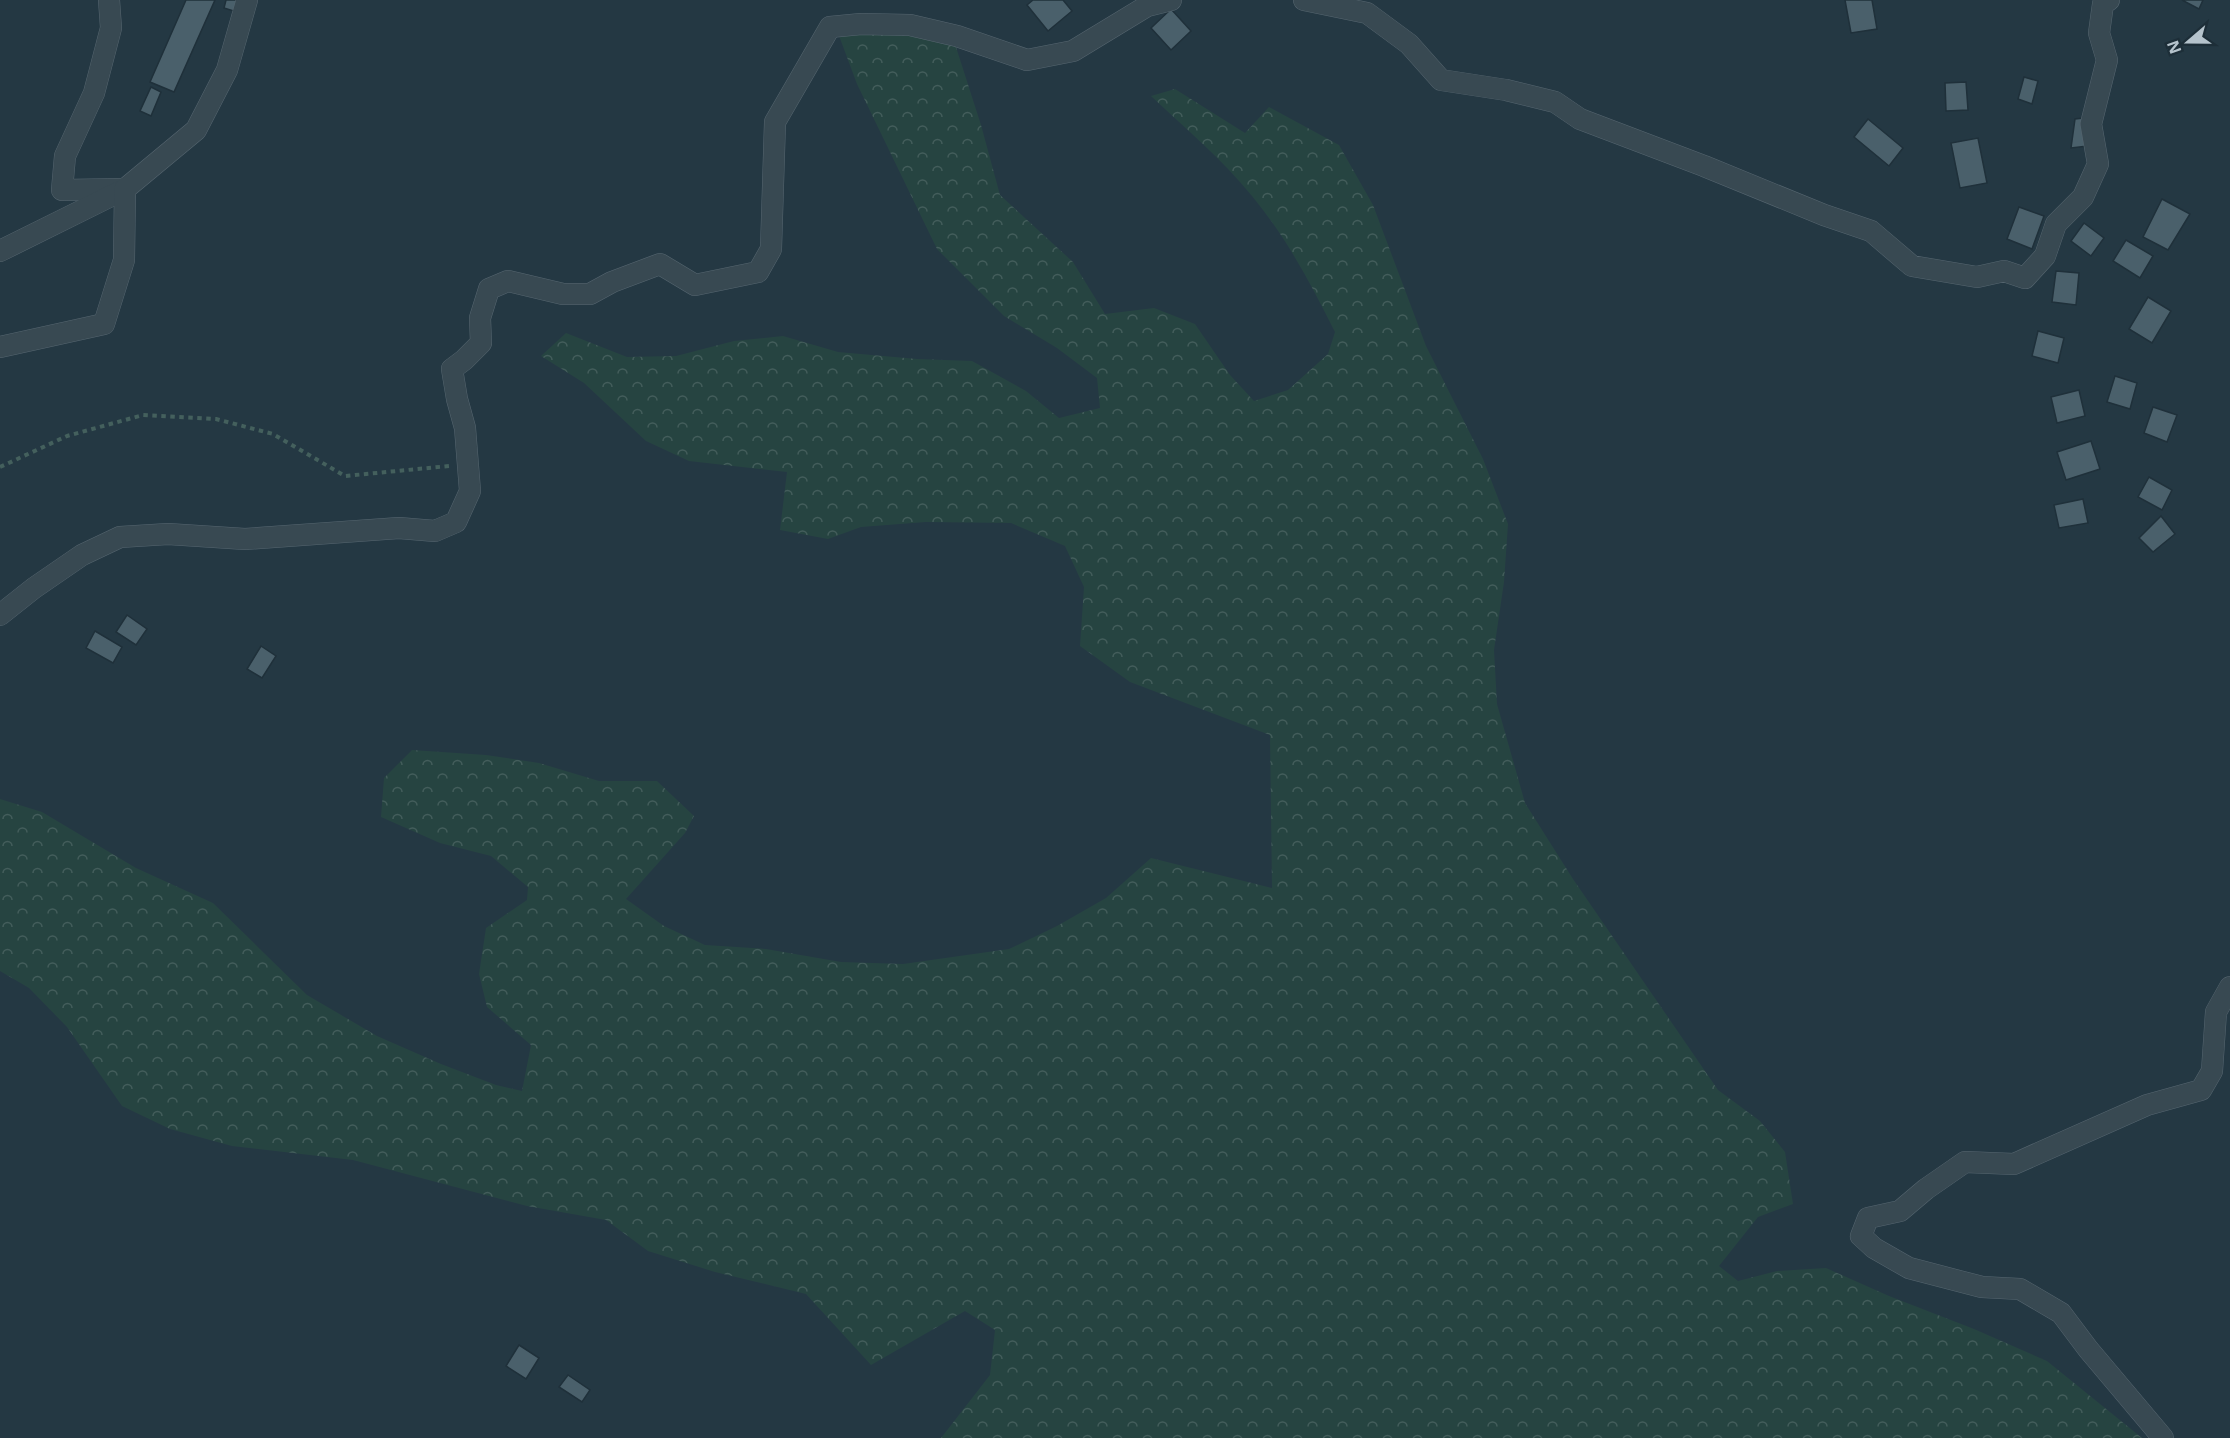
<svg xmlns="http://www.w3.org/2000/svg" width="2230" height="1438" viewBox="0 0 2230 1438" font-family="'Noto Sans',sans-serif">
	<defs>
		<pattern id="forest-crowns" width="20" height="18" patternUnits="userSpaceOnUse" patternTransform="scale(1.5)"><rect width="20" height="18" fill="#264441"/><path d="M2 6a3 3 0 1 1 6 0M12 15a3 3 0 1 1 6 0" fill="none" stroke="#435d5b"/></pattern>
	</defs>
	<rect width="100%" height="100%" fill="#243843"/>
	<path fill="url(#forest-crowns)" d="M886,15l69,29 26,81 19,70 73,67 32,52 49,-6 41,16 35,51 24,26 34,-11 40,-36 7,-22c-24,-48 -49,-95 -83,-136 -30,-37 -67,-68 -101,-100l24,-7 70,44 24,-26 70,38 34,60 53,141 57,113 25,65 -4,58 -10,68 3,54 28,99 48,76 145,211 42,31 25,31 8,52 -35,13 -39,49 19,15 39,-10 49,-3 63,28 85,33 73,32 95,77h-1201l49,-63 5,-45 -30,-19 -94,54 -65,-71 -91,-22 -67,-21 -42,-31 -79,-14 -174,-46 -121,-14 -62,-17 -48,-23 -55,-79 -38,-39 -29,-17v-172l42,13 94,56 77,35 94,92 70,41 64,28 55,21 26,6 9,-46 -44,-38 -8,-33 7,-46 41,-28 1,-13 -37,-31 -51,-13 -59,-26 3,-39 28,-28 74,5 53,8 60,18h58l37,35 -9,17 -59,66 38,27 41,19 61,4 75,13 62,2 106,-15 48,-23 49,-28 45,-40 121,30 -2,-153 -140,-53 -50,-36 4,-59 -19,-41 -54,-23 -85,-1 -65,5 -33,12 -48,-9 7,-58 -98,-11 -43,-20 -62,-58 -43,-27 25,-23 61,24 49,-1 58,-15 49,-5 55,16 79,7 55,2 54,30 33,27 41,-10 -3,-30 -40,-30 -53,-32 -67,-67 -80,-165 -19,-51z"/>
	<g fill="#4a606b" stroke="#1f303a" stroke-width="1.5">
		<polygon points="186,0 215,0 174,92 150,82"/>
		<polygon points="226,0 245,0 240,13 224,8"/>
		<polygon points="1033,0 1063,0 1072,11 1048,31 1027,5"/>
		<polygon points="1845,0 1872,0 1877,29 1851,33"/>
		<polygon points="2182,0 2203,0 2199,9"/>
		<polygon points="1171,9 1191,31 1171,50 1151,28"/>
		<polygon points="2024,77 2038,81 2032,104 2018,99"/>
		<polygon points="1966,82 1968,110 1946,111 1945,83"/>
		<polygon points="151,87 161,92 151,116 140,111"/>
		<polygon points="2092,117 2096,145 2071,148 2075,119"/>
		<polygon points="1868,119 1903,148 1889,166 1854,137"/>
		<polygon points="1978,138 1987,183 1960,188 1951,143"/>
		<polygon points="2162,199 2190,214 2168,250 2143,237"/>
		<polygon points="2019,207 2044,216 2032,249 2007,239"/>
		<polygon points="2084,223 2104,238 2091,256 2071,241"/>
		<polygon points="2126,240 2153,256 2140,278 2113,261"/>
		<polygon points="2056,271 2079,273 2076,305 2052,302"/>
		<polygon points="2148,297 2171,311 2152,343 2129,329"/>
		<polygon points="2038,331 2064,338 2058,363 2032,356"/>
		<polygon points="2115,376 2137,383 2130,409 2107,402"/>
		<polygon points="2079,390 2085,416 2057,423 2051,397"/>
		<polygon points="2153,407 2177,415 2167,442 2144,433"/>
		<polygon points="2091,441 2100,469 2066,480 2057,452"/>
		<polygon points="2149,477 2172,490 2162,510 2138,497"/>
		<polygon points="2083,499 2088,523 2059,528 2054,505"/>
		<polygon points="2161,516 2175,534 2153,552 2139,538"/>
		<polygon points="127,615 147,629 136,645 116,632"/>
		<polygon points="95,631 122,647 113,663 86,648"/>
		<polygon points="261,646 276,656 262,678 247,669"/>
		<polygon points="519,1345 539,1358 526,1379 506,1366"/>
		<polygon points="568,1375 590,1390 582,1402 559,1387"/>
	</g>
	<g fill="none" stroke-linecap="round" stroke-linejoin="round">
		<g stroke="#566670" stroke-width="22">
			<g id="street">
				<polyline points="109,0 111,28 94,93 65,156 62,190 125,189"/>
				<polyline points="1304,0 1367,13 1409,44 1441,80 1506,90 1555,102 1580,119 1704,166 1824,215 1871,231 1912,266 1977,277 2004,271 2025,278 2045,256 2056,224 2083,197 2098,164 2091,124 2107,60 2099,33 2103,4 2109,0"/>
				<polyline points="0,251 119,192"/>
				<polyline points="0,347 104,324 124,260 125,189 196,130 227,70 247,0"/>
				<polyline points="0,615 34,588 82,555 120,537 168,534 245,539 399,528 435,531 456,522 470,491 465,428 457,399 452,369 464,360 481,343 480,318 489,289 508,281 563,294 590,294 612,282 660,264 695,285 758,272 771,249 775,122 830,27 861,24 910,25 957,36 1027,60 1073,51 1147,6 1171,0"/>
				<polyline points="2163,1438 2088,1349 2061,1313 2020,1289 1982,1287 1909,1268 1874,1248 1861,1236 1868,1218 1900,1211 1926,1189 1965,1162 2014,1164 2147,1105 2201,1090 2212,1071 2216,1012 2230,987"/>
			</g>
		</g>
		<polyline stroke="#44605d" stroke-width="4" stroke-dasharray="4.5 4.5" stroke-linecap="butt" points="0,467 67,436 143,415 216,419 273,434 345,476 449,466"/>
		<use href="#street" stroke="#384952" stroke-width="21"/>
	</g>
	<g transform="translate(2188 42) rotate(250)" stroke="#1d2e38" stroke-width="4.5" paint-order="stroke">
	<path d="M0-4.5L10 22L0 15L-10 22Z" fill="#b5c3cc"/>
	<text y="-9" font-size="16" font-weight="bold" text-anchor="middle" fill="#b5c3cc">N</text>
	</g>
</svg>
